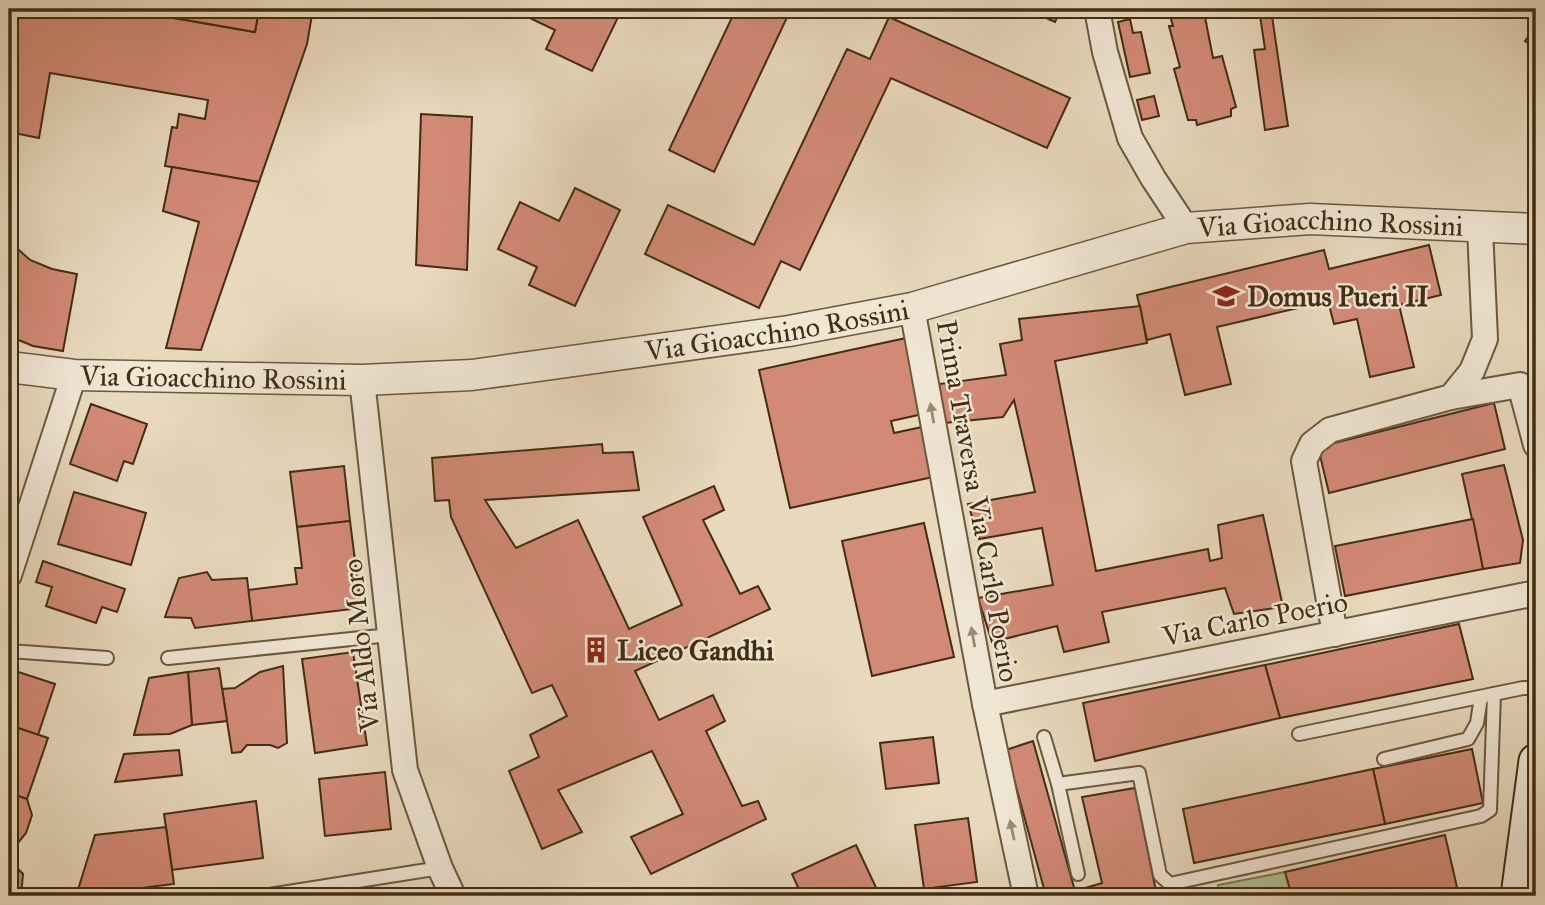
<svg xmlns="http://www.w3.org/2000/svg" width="1545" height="905" viewBox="0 0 1545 905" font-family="'IM FELL Great Primer',serif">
	<rect width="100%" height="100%" fill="#e8d9bd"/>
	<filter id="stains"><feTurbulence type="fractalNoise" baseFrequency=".00286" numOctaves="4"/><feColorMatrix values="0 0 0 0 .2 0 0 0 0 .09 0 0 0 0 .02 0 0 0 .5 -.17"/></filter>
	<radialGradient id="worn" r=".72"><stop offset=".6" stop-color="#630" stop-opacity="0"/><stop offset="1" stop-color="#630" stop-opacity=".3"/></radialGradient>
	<polygon fill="#b0c096" stroke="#787754" stroke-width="2" points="1285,872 1292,896 1221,896 1218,885"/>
	<g fill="#d28a77" stroke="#412e13" stroke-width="2">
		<polygon points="9,9 121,9 255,32 259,9 313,9 307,44 259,182 165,166 172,127 177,128 179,114 205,119 208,100 50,73 39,138 9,132"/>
		<polygon points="135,9 259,9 255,32 134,11"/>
		<polygon points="511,9 622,9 592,71 546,49 555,30"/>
		<polygon points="736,9 791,9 714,172 669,150"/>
		<polygon points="1026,9 1061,9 1055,22"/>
		<polygon points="1168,9 1207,9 1209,16 1205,17 1213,58 1222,56 1236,107 1231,109 1231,116 1197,125 1196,120 1188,120 1174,69 1180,67 1169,26 1173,26"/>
		<polygon points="1259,9 1271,9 1288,126 1265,130 1254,50 1265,49"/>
		<polygon points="889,17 1070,98 1047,148 891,78 800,270 781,261 759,308 645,254 668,205 754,245 847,49 870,59"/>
		<polygon points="1130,19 1133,33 1141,32 1150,73 1130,77 1118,22"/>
		<polygon points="1536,26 1536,49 1525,41"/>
		<polygon points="1154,96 1159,116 1142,120 1137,100"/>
		<polygon points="421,114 472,117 467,270 416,265"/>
		<polygon points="172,167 259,182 201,350 166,348 199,222 163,211"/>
		<polygon points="575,188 620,210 575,306 529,285 537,267 498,249 520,202 559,221"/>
		<polygon points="9,241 30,260 52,269 77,274 63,351 33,346 9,336"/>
		<polygon points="1429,245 1441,295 1399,305 1414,367 1370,377 1357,319 1334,324 1328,301 1217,327 1231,384 1185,395 1170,334 1147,340 1137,295 1324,250 1329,269"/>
		<polygon points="1530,268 1536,268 1536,348 1533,348"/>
		<polygon points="1140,306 1147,343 1055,361 1096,571 1208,549 1210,561 1222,558 1218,525 1263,515 1283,607 1234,614 1225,588 1102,612 1109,642 1064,652 1057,626 992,642 978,598 1053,585 1042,528 979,539 968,504 1035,492 1014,400 1003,417 945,423 939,384 1006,375 1000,344 1022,340 1019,319"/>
		<polygon points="906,338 923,414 891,421 894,433 922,427 933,477 790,508 759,370"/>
		<polygon points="1494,403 1505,449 1329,493 1318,447"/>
		<polygon points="91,404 147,424 133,464 124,461 117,481 70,464"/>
		<polygon points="602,444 603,453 633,452 639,490 485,500 516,548 578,520 629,629 682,605 643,517 714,486 724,510 703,520 740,594 758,586 770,609 635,671 659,720 713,695 725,721 706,731 742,806 758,801 766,819 651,874 631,837 683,814 652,751 558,790 582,832 542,849 509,771 539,757 530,735 567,716 552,685 532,693 451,517 449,500 435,501 432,458"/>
		<polygon points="1504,465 1523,540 1520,563 1483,569 1462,474"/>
		<polygon points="344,466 350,521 297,527 290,472"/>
		<polygon points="9,479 16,482 9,503"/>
		<polygon points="74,492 146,513 131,565 58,544"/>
		<polygon points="1473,519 1483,569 1345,596 1335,546"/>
		<polygon points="350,521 361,608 252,621 248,590 297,584 295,568 302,568 297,527"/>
		<polygon points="924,523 954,657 872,676 842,541"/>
		<polygon points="43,561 125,589 117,612 102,607 96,623 46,606 52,587 36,582"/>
		<polygon points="207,572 212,580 247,578 252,621 195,628 191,618 165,617 179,578"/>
		<polygon points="1459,624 1473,679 1280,718 1265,665"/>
		<polygon points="353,652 367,745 315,753 302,659"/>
		<polygon points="1265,665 1280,718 1095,761 1083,703"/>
		<polygon points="283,666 287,743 278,748 270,745 247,745 241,752 232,753 222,689 235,688 260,672"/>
		<polygon points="219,668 227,721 192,725 188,672"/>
		<polygon points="9,669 55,684 38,735 9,725"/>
		<polygon points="188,672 192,725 170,734 134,735 149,678"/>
		<polygon points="9,725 48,738 27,799 9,793"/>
		<polygon points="933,737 939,783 886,789 880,743"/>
		<polygon points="1033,741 1075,891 1102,883 1082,797 1135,788 1157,896 1046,896 1006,750"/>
		<polygon points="1472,749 1483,803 1385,824 1373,769"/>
		<polygon points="179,750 182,775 115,782 124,754"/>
		<polygon points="1373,769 1385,824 1194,863 1183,809"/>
		<polygon points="385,772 391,829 325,836 319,779"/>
		<polygon points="9,793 27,799 32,815 26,833 17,844 13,864 23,874 21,896 9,896"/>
		<polygon points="256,801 263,858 172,870 164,814"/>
		<polygon points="968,818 977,882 924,889 915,825"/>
		<polygon points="166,827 174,884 76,896 95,835"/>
		<polygon points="1445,835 1459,896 1292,896 1285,872"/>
		<polygon points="856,845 880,896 802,896 792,874"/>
	</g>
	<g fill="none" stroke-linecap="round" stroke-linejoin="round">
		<g stroke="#6b593e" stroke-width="16">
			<g id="service">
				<polyline points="9,651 107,658"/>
				<polyline points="168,658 390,635"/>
				<polyline points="1299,734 1523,688 1536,688"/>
				<polyline points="1044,737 1058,784 1078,874"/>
				<polyline points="1384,759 1468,739 1477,723 1481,697"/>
				<polyline points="1058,784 1139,773 1160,875 1170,884 1481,816 1490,810 1494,694"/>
				<polyline points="263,896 440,868"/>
			</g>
		</g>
		<g stroke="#6b593e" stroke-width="28">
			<g id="minor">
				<polyline points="1097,9 1105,52 1130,138 1153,178 1186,228"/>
				<polyline points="912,308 985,704 1026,896"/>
				<polyline points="362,380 405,770 440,868 453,896"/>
				<polyline points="1451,397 1520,385 1536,445"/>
				<polyline points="9,575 74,375"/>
				<polyline points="1335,634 1304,461 1312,444 1330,430 1451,397 1472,371 1485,339 1480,228"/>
				<polyline points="985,704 1536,593"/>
			</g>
		</g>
		<g stroke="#6b593e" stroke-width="33">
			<g id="tertiary">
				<path id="s1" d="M9,367l65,8 288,5 110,-5 317,-44 123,-23 274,-80 124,-9 226,10"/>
			</g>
		</g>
		<g stroke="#412e13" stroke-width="37">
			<polyline id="secondary" points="1518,896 1536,761"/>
		</g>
		<use href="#service" stroke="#f0e6d4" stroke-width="12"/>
		<use href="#minor" stroke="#f0e6d4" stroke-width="24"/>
		<use href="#tertiary" stroke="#f0e6d4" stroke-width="30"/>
		<use href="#secondary" stroke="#f0e6d4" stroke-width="33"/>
	</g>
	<defs><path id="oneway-solid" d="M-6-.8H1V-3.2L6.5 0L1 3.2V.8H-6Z" transform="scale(1.75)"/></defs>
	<g fill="#988a74">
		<use href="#oneway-solid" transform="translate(932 413) rotate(-100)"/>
		<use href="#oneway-solid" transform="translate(973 637) rotate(-100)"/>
		<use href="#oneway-solid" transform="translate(1012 830) rotate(-102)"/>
	</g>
	<defs>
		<g id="school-bare" transform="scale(2.1)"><path d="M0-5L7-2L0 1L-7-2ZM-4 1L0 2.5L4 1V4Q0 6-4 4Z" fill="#8f2418" stroke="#f0e6d4" stroke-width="2.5" paint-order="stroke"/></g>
		<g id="building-bare" transform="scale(2.1)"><path d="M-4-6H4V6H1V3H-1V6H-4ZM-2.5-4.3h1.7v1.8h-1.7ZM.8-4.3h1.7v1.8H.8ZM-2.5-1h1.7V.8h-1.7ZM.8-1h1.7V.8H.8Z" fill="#8f2418" stroke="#f0e6d4" stroke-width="2.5" paint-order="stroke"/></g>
	</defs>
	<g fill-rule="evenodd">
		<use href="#school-bare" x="1226" y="296"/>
		<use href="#building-bare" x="596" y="650"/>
	</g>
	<g text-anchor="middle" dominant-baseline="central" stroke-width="5" stroke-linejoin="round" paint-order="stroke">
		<g font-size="28" fill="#412e13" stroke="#f0e6d4">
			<text stroke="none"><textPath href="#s1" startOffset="1339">Via Gioacchino Rossini</textPath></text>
			<text stroke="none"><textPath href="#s1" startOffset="772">Via Gioacchino Rossini</textPath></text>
			<text stroke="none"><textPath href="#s1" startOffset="205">Via Gioacchino Rossini</textPath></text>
			<text transform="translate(978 501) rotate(80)">Prima Traversa Via Carlo Poerio</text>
			<text transform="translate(1255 619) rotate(-11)">Via Carlo Poerio</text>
			<text transform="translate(361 645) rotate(-96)">Via Aldo Moro</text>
		</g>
		<g font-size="28" font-weight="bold" fill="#412e13" stroke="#f0e6d4" text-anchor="start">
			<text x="1247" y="296">Domus Pueri II</text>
			<text x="617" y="650">Liceo Gandhi</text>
		</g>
	</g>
	<rect width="1545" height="905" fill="none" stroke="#e8d9bd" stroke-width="35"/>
	<rect x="10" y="10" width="1524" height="884" fill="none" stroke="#412e13" stroke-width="3.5"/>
	<rect x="18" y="18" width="1510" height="870" fill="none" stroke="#412e13" stroke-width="2"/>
	<rect width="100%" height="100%" filter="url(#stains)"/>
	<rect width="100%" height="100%" fill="url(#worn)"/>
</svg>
